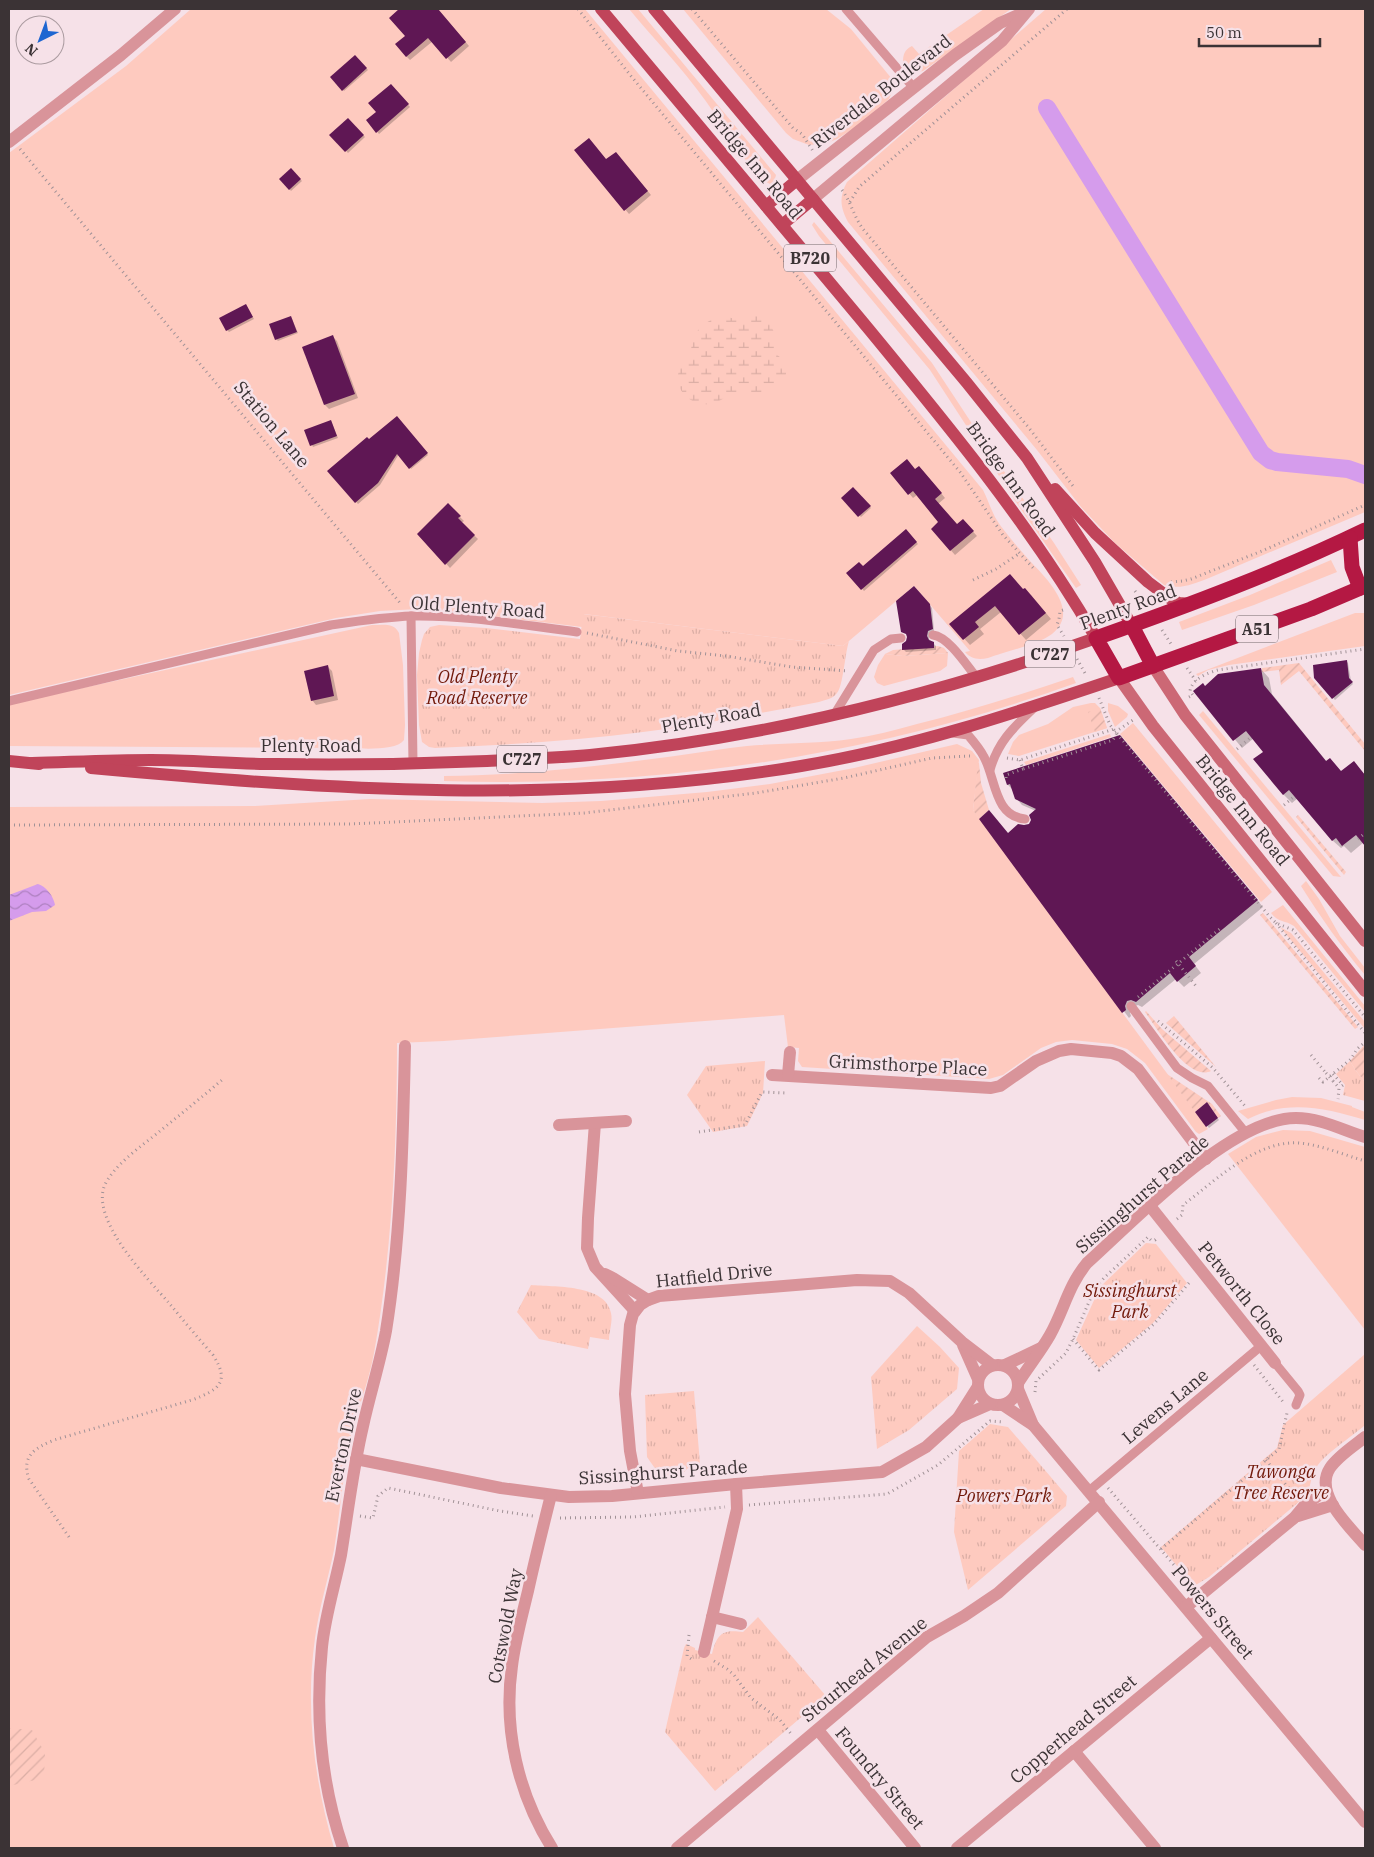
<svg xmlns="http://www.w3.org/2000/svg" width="1374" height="1857" viewBox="0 0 1374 1857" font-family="'IBM Plex Serif',serif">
	<defs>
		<pattern id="wetland-marsh" width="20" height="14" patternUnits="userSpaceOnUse" patternTransform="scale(1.25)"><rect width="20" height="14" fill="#fecabf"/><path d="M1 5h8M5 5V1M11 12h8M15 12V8" fill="none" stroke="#dbaea5"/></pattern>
		<pattern id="park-tufts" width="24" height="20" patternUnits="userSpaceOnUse" patternTransform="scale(1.25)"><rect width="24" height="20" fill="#fecabf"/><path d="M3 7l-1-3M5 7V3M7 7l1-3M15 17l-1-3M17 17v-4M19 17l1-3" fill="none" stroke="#dbaea5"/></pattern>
		<pattern id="garden-furrows" width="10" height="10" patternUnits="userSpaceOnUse" patternTransform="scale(1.25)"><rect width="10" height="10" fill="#fecabf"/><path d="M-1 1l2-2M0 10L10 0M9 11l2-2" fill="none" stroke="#dbaea5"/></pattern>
		<pattern id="water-waves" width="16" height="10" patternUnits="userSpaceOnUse" patternTransform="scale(1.25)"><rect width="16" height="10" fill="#d59cec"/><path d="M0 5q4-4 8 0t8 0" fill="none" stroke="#ae80c0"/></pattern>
	</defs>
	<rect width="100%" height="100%" fill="#f6e1e8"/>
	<g fill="#fecabf">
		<path d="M191,9h394l398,481c6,12 9,24 17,35 9,12 19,24 29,35 17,18 52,51 23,74 -13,10 -48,18 -64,24 -10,2 -17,1 -23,-6l5,-1 -56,-65 -71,60 -259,-32 -2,13 -141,-17 -22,-1 -39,2 -44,7 -327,77v-542l117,-87z"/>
		<path d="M629,9h9l132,159 6,7 -2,7 -4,2c-21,-10 -50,-64 -65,-84 -23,-32 -51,-61 -76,-91z"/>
		<polygon points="683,9 826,9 851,29 892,79 893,90 889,99 859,125 837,139 827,143 809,145 793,139 786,133"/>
		<path d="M984,9h27l-88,62c-10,3 -13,-1 -20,-8 0,-8 1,-13 9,-17l7,8z"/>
		<path d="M1046,9h319v503l-156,66c-16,6 -28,12 -45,7l-49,-42 -34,-36 -44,-57 -189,-228c-8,-15 -9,-25 -1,-40z"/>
		<polygon points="814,222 932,363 990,451 1054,543 1081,585 1076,588 1016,502 930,370 819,236 812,225"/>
		<polygon points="1331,560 1337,572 1254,605 1182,630 1179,622 1250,595"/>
		<polygon points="1355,613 1365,613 1365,646 1229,665 1208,670 1198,676 1196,674"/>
		<path d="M372,625c10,0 22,-3 27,8l4,32 2,60 -1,15c-9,12 -46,8 -61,8l-334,-2v-42z"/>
		<polygon points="948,653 947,666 940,671 884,686 877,683 874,677 878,665 885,654 903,656"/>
		<path d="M1073,677l3,6c-203,73 -417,105 -632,98v-5c96,-1 191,-14 286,-28 40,-6 81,-3 121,-9 22,-3 44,-9 66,-15 53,-13 105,-30 156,-47z"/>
		<polygon points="1091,703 1095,703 1100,708 1107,728 1019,756 1008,754 1013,742 1019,735 1048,724 1073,707"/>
		<polygon points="1108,703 1118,706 1128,714 1127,717 1115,727 1108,711"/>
		<polygon points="1203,711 1341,877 1333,876 1199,715"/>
		<polygon points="1133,723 1272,892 1261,902 1120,734"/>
		<polygon points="1110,734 1111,737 1026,765 1024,762"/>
		<path d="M957,744l15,7 7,9 -6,50 235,319 -9,5 -3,-2 -51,-69 -18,-14 -15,-5 -40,-4 -16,2 -15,6 -38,27 -14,4 -187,-12 -4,-6 1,-13 -11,-1 -4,-32 -340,26 -47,2c0,103 -5,209 -23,310 -5,28 -16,55 -23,83 -8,38 -11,76 -17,114 -6,29 -15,58 -19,88 -10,71 -1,142 19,210h-325v-1041l246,-1 115,-7 172,4 59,-2 106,-9 63,-8 84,-16z"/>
		<path d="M1306,881l13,18 21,37 25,32v7c-24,-29 -44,-57 -64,-89z"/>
		<path d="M1283,905l82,101v6l-71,-86c-9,-6 -15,-3 -23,-13z"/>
		<polygon points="1280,927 1291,933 1365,1022 1365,1029"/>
		<path d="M1292,1097l29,1 31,8v1l13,5v8c-39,-12 -78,-21 -117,-1l-10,-8 38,-11z"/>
		<polygon points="1283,1130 1310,1131 1365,1147 1365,1330 1228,1154 1256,1137"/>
	</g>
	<path fill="url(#wetland-marsh)" d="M721,316l21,4 11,-4 10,1 6,5 6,12 -1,18c3,3 8,6 11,10 3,4 2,10 0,15 -9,20 -33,15 -51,17 -9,2 -15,9 -25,10 -17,3 -37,-15 -30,-33 2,-6 8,-11 10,-16 3,-5 2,-10 4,-15 4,-13 15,-20 28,-24z"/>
	<g fill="url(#park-tufts)">
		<path d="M583,614l260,32 6,-5c-4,12 -6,46 -12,52 -4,6 -12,7 -18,9 -59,11 -117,23 -176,30 -69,9 -139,13 -208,16l-6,-1 -7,-5 -3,-17 -2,-50 2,-22 3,-13 2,-6 6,-7 9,-2 47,3 94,11z"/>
		<polygon points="765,1061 763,1093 747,1126 713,1132 687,1095 706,1066"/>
		<polygon points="1350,1061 1356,1071 1365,1082 1365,1101 1343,1095 1345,1085 1336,1074"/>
		<polygon points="1146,1243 1156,1244 1187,1283 1153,1323 1099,1368 1076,1340 1100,1287"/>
		<path d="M531,1285c22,2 75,-1 80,28 2,8 -2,19 -2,27l-19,-3 -2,12 -49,-10 -22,-27z"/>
		<polygon points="917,1326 940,1347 959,1368 957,1389 909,1430 877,1449 871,1377"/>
		<path d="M1365,1354v71c-12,11 -44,31 -50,45 -5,8 -4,18 -9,26l-97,81 -15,9 -33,-39 116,-99 6,-23z"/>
		<polygon points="694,1391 700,1464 691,1465 680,1476 661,1477 647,1457 645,1395"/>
		<polygon points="990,1424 1008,1427 1067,1496 1066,1506 968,1590 954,1532 959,1451"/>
		<path d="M758,1617l68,79 -111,95 -50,-59 19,-84 2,-4 9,4v2l17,4c5,-20 10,-25 31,-22z"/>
	</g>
	<g fill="url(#garden-furrows)">
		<polygon points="938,646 944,648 948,653 903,656 885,654 893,650"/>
		<polygon points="1299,663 1365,744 1365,751 1299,671 1281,685 1279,670 1262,672 1262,668"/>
		<polygon points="1100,708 1107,728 1095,732 1088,712"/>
		<polygon points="978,763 979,763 981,783 989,810 979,819 973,810"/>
		<polygon points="1298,815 1346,872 1344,875 1296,817"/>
		<polygon points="1263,913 1358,1027 1355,1029 1260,915"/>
		<path d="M1146,1011l16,18 49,42c-23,11 -54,-43 -66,-59z"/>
		<polygon points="1174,1016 1216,1067 1166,1023"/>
		<polygon points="1365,1044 1365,1082 1356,1071 1350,1061"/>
		<polygon points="1167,1074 1212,1104 1221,1116 1218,1118 1207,1102 1195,1112"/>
		<polygon points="9,1728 32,1730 45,1753 44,1778 9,1786"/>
	</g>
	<path fill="url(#water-waves)" d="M38,884c8,2 16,13 17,21l-9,6 -14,1 -23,9v-26z"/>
	<g fill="#0003">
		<polygon points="401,9 438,9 469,46 451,62 433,41 410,60 406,56 407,37 390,18"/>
		<polygon points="355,56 368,70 344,91 332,78"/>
		<polygon points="391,85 410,107 379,134 367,120 377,112"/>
		<polygon points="348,120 365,137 348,153 331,135"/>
		<polygon points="576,150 607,161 619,157 651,195 629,214"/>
		<polygon points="291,170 302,181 291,191 281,179"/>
		<polygon points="247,307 254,319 229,332 227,330"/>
		<polygon points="292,319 298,333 278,341 276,339"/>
		<polygon points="333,337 337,341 358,398 329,409 325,405"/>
		<polygon points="397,418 428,455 411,469 399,454 380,485 358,504 329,472"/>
		<polygon points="331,421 338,438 313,447 305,431"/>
		<polygon points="915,470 923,471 945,498 938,504 957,526 967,525 977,536 955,555 932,529 940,522 917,495 913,498 892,473"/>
		<polygon points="853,488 871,508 861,517 843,498"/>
		<polygon points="448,505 464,521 461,523 478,539 450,568 419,534"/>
		<polygon points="906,531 918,544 864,591 848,573 863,568"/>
		<polygon points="914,587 932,608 934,631 931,633 929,639 936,646 936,650 906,652 904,650 908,642 908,635 902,631"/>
		<polygon points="1023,591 1031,595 1051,619 1026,640 1001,612 980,629 984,634 970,645 951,624"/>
		<polygon points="1347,662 1348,663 1351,681 1353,684 1335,700 1316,678"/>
		<polygon points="328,667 332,671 338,700 316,705 312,700"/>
		<polygon points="1261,669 1269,678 1272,694 1327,762 1341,772 1353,762 1365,775 1365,844 1364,842 1351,853 1344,846 1341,848 1332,840 1298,798 1292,803 1284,795 1255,760 1265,752 1254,738 1242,748 1195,691"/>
		<polygon points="1120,736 1263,907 1194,964 1201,973 1184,987 1176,979 1142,1007 1138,1005 1133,1007 1130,1013 1131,1016 1129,1018 981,819 1008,834 1027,826 1032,821 1036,811 1022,805 1016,798 1013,790 1008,785 1005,774"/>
		<polygon points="1208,1105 1219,1120 1209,1128 1196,1112"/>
	</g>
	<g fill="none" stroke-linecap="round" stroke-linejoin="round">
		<polyline stroke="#d59cec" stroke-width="18" points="1047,108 1261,453 1270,460 1277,462 1348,469 1365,475"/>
	</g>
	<g fill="#5f1754">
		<polygon points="399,9 438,9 466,42 446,59 428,38 406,57 395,44 405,36 389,18"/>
		<polygon points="355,55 367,68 342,91 330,77"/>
		<polygon points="391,84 409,104 376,133 366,120 376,112 368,103"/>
		<polygon points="348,118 364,135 345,152 329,135"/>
		<polygon points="589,138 606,159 616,152 648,191 624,211 574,150"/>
		<polygon points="291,168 301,179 289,190 279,179"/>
		<polygon points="246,304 253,317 226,331 219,318"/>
		<polygon points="291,316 297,332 275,340 269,324"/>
		<polygon points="333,335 355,394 324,405 302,347"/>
		<polygon points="397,416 428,453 409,469 397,454 378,483 355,503 327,471 367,437 369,439"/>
		<polygon points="331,420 337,436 310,446 304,430"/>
		<polygon points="907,459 915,469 919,466 942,493 935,499 957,524 963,519 974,531 950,551 931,529 938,522 913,491 908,495 890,473"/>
		<polygon points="853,487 871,506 858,517 841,498"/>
		<polygon points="448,503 461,516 458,518 475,535 445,565 417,534"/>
		<polygon points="906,529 917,542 861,590 846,573 859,562 863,566"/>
		<polygon points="1010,574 1023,589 1025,588 1046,613 1019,635 995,606 975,622 979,627 963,640 949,624"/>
		<polygon points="914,586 930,604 933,629 928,631 927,636 929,640 934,642 934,648 902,650 902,644 906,641 907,637 906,634 901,632 896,601"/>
		<polygon points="1347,660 1349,678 1353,682 1332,699 1314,678 1313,665"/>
		<polygon points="328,665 334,696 311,701 304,671"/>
		<polygon points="1261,668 1264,685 1326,761 1330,758 1341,771 1354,761 1365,775 1365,846 1356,835 1342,846 1336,838 1332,841 1289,790 1283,795 1253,759 1263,752 1246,731 1233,741 1193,691 1203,683 1205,686 1218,674"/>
		<polygon points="1120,735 1258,900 1189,957 1196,966 1177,982 1170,973 1136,1002 1131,1000 1127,1001 1125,1006 1126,1010 1122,1013 979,819 989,810 1008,833 1018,824 1024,825 1029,824 1031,820 1029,815 1036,809 1015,799 1010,784 1007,785 1003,773"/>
		<polygon points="1207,1102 1218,1118 1206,1127 1195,1112"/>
	</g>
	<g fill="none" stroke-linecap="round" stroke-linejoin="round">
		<g stroke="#a19297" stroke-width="3" stroke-dasharray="1 4" stroke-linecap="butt">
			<polyline points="578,9 631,76 960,472 1003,535 1035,570"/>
			<polyline points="692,9 793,128 802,134 813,151"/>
			<polyline points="20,149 401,604"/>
			<path d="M842,190c9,12 12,27 21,39l166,199 44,58"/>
			<polyline points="850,202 859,187 1067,9"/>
			<polyline points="973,580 996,569 1020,553"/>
			<polyline points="1171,582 1183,581 1191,579 1262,551 1365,505"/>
			<polyline points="1135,591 1146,606"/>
			<polyline points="1063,610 1060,611 1059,619 1057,625 1064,636"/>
			<polyline points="1162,630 1171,644"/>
			<polyline points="587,633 678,651 726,656 792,667 848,671"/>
			<polyline points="1077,659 1086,675"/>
			<polyline points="1187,668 1196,681"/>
			<path d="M1189,697l4,-2 -3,-4c2,-12 17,-18 28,-21l147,-21"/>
			<polyline points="1099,698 1110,725 1270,917 1276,923 1293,930 1365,1017"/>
			<polyline points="1115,732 1133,720"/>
			<polyline points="1237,749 1251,737"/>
			<polyline points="1007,758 1020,760 1114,729"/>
			<polyline points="1020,760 1023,769 1113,740 1117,733"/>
			<polyline points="1006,778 1006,775 1023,769"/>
			<polyline points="1284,805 1295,796"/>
			<polyline points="9,825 351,824 584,813 756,793 844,778 932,758 971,756"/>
			<polyline points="1358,839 1365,833"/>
			<polyline points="1276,923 1365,1033"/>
			<polyline points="1176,961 1196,986"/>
			<polyline points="1138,997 1222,927"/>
			<polyline points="1158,1021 1213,1068 1245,1106"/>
			<polyline points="1311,1055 1326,1073"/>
			<polyline points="1333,1074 1343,1085 1339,1088"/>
			<polyline points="1319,1078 1323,1082 1351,1059 1357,1049 1365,1042"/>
			<polyline points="1333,1081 1339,1088 1338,1099"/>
			<polyline points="699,1132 745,1125 762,1092 787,1093"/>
			<path d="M1177,1219l5,-4 1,-10c32,-24 73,-65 116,-62 23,2 45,12 66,18"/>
			<polyline points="1073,1339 1099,1370 1154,1324 1189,1283"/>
			<polyline points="1254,1365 1284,1403"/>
			<polyline points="1035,1392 1036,1381 1066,1353 1073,1339 1095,1288 1104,1278 1148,1237 1151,1240 1155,1240 1158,1237"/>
			<polyline points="1266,1460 1295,1496"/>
			<polyline points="1108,1488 1192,1586"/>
			<polyline points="749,1505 887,1494 938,1465 990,1421 1003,1422"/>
			<polyline points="360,1516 373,1518 378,1496 388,1488 500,1511 533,1516"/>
			<polyline points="560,1518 633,1517 725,1507"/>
			<path d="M69,1537l-40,-58c-8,-23 6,-31 25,-39l138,-40c26,-10 39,-17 21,-45 -15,-17 -30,-35 -44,-52 -21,-24 -77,-81 -65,-116 8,-21 39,-42 56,-56 21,-17 42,-34 62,-51"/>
			<polyline points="1161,1549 1279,1449 1287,1413"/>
			<polyline points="689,1635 687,1656 693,1660"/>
			<polyline points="714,1661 727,1669 734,1675 751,1698 780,1720 792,1735"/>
		</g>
		<g stroke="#d9949a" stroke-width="9">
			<polyline points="846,9 914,88"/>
			<polyline points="411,616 413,764"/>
			<path d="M933,635c16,2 34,31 44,43"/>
			<path d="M9,701l322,-76c27,-4 53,-8 81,-9 54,-1 110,9 165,16"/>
			<polyline points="834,715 874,650 891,639 901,638"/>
			<path d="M953,733l15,2c6,7 12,14 16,22 12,22 10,59 41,62"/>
			<path d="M990,770c8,-29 24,-43 45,-63"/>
			<polyline points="1131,1006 1177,1068 1192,1078 1208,1086 1245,1132"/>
			<polyline points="1275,1363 1298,1391 1300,1395 1296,1405"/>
			<polyline points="1089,1491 1261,1346"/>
		</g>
		<g stroke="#d9949a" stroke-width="12">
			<polyline points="9,142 121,55 175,9"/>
			<polyline points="797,180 955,55 1000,23 1025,12"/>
			<polyline points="813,199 1002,41 1029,9"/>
			<polyline points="772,1075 991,1088 1000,1086 1036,1061 1059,1051 1071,1049 1112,1053 1121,1056 1138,1069 1206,1159"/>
			<polyline points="788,1075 790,1052"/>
			<polyline points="595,1123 588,1218 587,1248 595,1267 635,1311"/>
			<polyline points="559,1125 626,1121"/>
			<polyline points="1150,1206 1275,1363"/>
			<polyline points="605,1274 613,1278 648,1300"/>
			<polyline points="963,1345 978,1379"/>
			<circle cx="998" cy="1385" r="20"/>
			<polyline points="1005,1365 1041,1348"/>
			<path d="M1018,1383c10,-16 23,-32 32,-48 14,-25 18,-49 37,-72 48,-43 144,-145 209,-145 25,0 46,12 69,19"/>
			<polyline points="1018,1389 1033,1425"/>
			<polyline points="1003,1405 1033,1425 1365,1822"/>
			<polyline points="958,1418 990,1404"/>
			<path d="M1365,1437c-11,9 -27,19 -35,31 -17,26 20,59 35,77"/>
			<polyline points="356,1459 501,1488 569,1497 612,1496 736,1484 882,1472 926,1447 958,1418 977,1388"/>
			<polyline points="638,1493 630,1451 625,1394 630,1325 633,1314 640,1305 648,1300 659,1296 857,1280 890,1281 909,1293 962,1342 992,1365"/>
			<path d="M551,1495c-8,32 -16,64 -23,96 -6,25 -13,50 -16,75 -9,63 6,128 40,182"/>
			<polyline points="1298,1516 1333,1505"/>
			<polyline points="1186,1607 1294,1518 1304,1506 1326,1490"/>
			<polyline points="712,1617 741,1624"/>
			<polyline points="704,1652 737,1509 736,1484"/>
			<polyline points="818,1730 915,1848"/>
			<polyline points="1074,1751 1155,1848"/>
			<path d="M343,1848c-22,-65 -28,-133 -21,-201 3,-31 13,-62 19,-92 7,-43 12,-87 22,-129 7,-32 17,-63 23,-95 15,-94 17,-191 19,-285"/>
			<polyline points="677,1848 927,1637 964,1616 998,1593 1099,1502"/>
			<polyline points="957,1848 1211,1638"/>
		</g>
		<g stroke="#cc6875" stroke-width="12">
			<polyline points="1153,666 1185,715 1365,941"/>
			<polyline points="1119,678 1153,726 1365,991"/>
		</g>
		<g stroke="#c0445a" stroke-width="12">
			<polyline points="654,9 967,383 1027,458 1095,562 1132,626"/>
			<polyline points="766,206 797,180"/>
			<polyline points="782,225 813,199"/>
			<polyline points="1055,489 1095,533 1148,582 1172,600 1179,603 1192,604"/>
			<polyline points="9,761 39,764"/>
			<path d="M32,763c39,-1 79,-3 119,-3 41,0 83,4 125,4 70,1 141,0 211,-3 34,-2 69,-3 103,-6 173,-17 343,-59 506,-117 -66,-114 -150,-215 -234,-317 -86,-104 -174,-208 -261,-312"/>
			<path d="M91,768c239,22 472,38 710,-2 110,-18 214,-53 318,-88"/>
		</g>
		<g stroke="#b41843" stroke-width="15">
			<path d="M1365,530c-87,42 -178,76 -269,108l23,40 192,-69 54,-23"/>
			<polyline points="1350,538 1352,567 1360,588"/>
			<polyline points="1132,626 1153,666"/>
		</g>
		<polyline stroke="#a19297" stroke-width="3" stroke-dasharray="1 4" stroke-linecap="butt" points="1326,1073 1333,1081"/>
	</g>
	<g text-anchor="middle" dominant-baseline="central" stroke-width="5" stroke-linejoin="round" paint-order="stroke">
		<g fill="#f6e1e8" stroke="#73676b" stroke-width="1">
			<rect x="784" y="244.5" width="52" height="27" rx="4"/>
			<rect x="1236" y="615.5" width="42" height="27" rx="4"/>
			<rect x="1025" y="640.5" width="50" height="27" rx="4"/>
			<rect x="497" y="745.5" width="50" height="27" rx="4"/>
		</g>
		<g font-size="16" font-weight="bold" fill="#3b3335">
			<text x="810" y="258">B720</text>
			<text x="1257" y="629">A51</text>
			<text x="1050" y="654">C727</text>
			<text x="522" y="759">C727</text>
		</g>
		<g font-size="18" fill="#3b3335" stroke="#f6e1e8">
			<text transform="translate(881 91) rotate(-38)">Riverdale Boulevard</text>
			<text transform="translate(755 164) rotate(50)">Bridge Inn Road</text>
			<text transform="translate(272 424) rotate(50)">Station Lane</text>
			<text transform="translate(1011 479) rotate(54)">Bridge Inn Road</text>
			<text transform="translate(478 607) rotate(4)">Old Plenty Road</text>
			<text transform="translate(1128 607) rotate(-20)">Plenty Road</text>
			<text transform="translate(711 718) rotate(-10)">Plenty Road</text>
			<text x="311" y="745">Plenty Road</text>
			<text transform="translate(1243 810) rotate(51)">Bridge Inn Road</text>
			<text transform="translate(908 1065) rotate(3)">Grimsthorpe Place</text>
			<text transform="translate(1142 1194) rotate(-41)">Sissinghurst Parade</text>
			<text transform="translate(714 1275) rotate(-6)">Hatfield Drive</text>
			<text transform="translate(1242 1293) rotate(51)">Petworth Close</text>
			<text transform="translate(1165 1406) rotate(-40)">Levens Lane</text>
			<text transform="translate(343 1445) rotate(-78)">Everton Drive</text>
			<text transform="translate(663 1472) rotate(-4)">Sissinghurst Parade</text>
			<text transform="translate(1213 1612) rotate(50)">Powers Street</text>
			<text transform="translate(505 1626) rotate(-79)">Cotswold Way</text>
			<text transform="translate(864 1669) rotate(-39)">Stourhead Avenue</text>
			<text transform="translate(1073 1729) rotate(-40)">Copperhead Street</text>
			<text transform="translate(880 1778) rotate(50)">Foundry Street</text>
		</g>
		<g font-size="18" font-style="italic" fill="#72190a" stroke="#f6e1e8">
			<text x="477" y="676">Old Plenty<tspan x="477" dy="21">Road Reserve</tspan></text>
			<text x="1130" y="1290">Sissinghurst<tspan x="1130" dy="21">Park</tspan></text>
			<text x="1281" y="1471">Tawonga<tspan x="1281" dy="21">Tree Reserve</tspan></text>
			<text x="1004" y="1495">Powers Park</text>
		</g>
	</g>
	<rect width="1374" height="1857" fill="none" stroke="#3b3335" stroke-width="20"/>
	<g transform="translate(40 40) rotate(222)"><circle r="24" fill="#f6e1e8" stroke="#ab9ba0"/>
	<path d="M0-4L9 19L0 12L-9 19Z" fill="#1e66d1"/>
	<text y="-8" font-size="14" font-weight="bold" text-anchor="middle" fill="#3b3335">N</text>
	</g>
	<path d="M1199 38v8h121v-8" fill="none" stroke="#3b3335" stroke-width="2.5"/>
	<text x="1206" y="38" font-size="15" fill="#3b3335" stroke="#f6e1e8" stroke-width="4" paint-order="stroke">50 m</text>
</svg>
